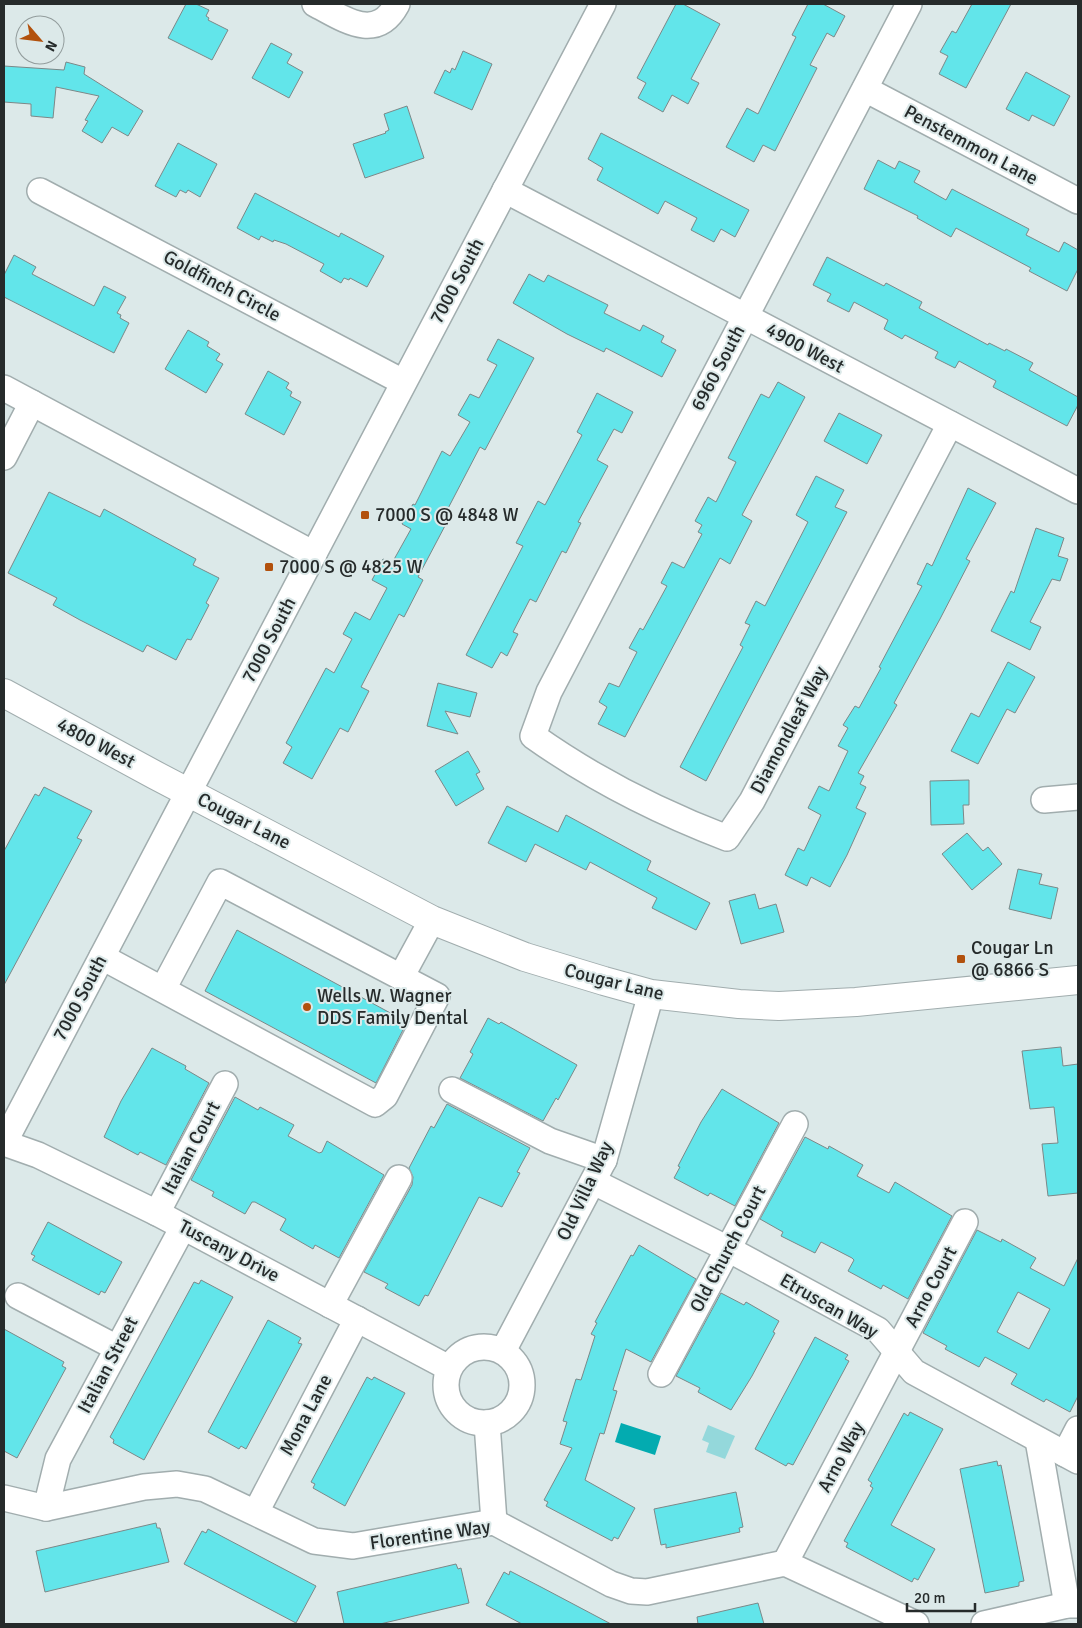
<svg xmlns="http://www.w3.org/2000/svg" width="1082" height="1628" viewBox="0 0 1082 1628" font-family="Signika,sans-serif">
	<rect width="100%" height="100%" fill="#dce9e9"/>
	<polygon fill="#94d8db" points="708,1425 735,1436 725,1459 706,1452 709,1443 702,1440"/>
	<polygon fill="#03abb0" points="621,1423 661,1436 655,1455 615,1442"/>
	<g fill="#62e5ea" stroke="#7c8888" fill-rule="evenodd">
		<polygon points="186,4 196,4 209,10 206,16 209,18 208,20 228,30 212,60 168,38"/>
		<polygon points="676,4 683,4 720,24 691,79 699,83 688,104 672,95 663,112 638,98 646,83 637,78"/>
		<polygon points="808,4 823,4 845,16 834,37 827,33 810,65 817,68 775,151 763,145 754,162 726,147 747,108 758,114 796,37 792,35"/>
		<polygon points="972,4 1011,4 966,88 939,74 948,56 940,52 952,31 956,33"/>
		<polygon points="271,43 292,54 287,63 303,72 289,98 252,78"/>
		<polygon points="463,51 492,64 472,110 434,93 445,70 450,73 452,68 455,70"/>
		<polygon points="66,62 85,67 84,74 143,111 128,136 112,127 102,143 82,131 88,121 85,120 99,96 56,87 53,118 31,116 31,104 4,102 4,66 64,70"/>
		<polygon points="1026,72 1070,96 1054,126 1032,115 1029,121 1006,109"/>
		<polygon points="407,106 424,158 365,178 353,144 386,133 385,132 389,130 384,114"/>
		<polygon points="601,133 749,210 735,237 721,229 714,242 691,230 697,218 665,201 658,214 597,180 603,168 588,159"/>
		<polygon points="178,143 217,164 200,197 188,190 186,193 180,190 176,197 155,186"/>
		<polygon points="878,160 895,169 899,161 920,171 914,182 946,200 952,189 1029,229 1026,235 1059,252 1064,242 1078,250 1078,269 1067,291 1029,271 1031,268 956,228 951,237 917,218 918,216 864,189"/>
		<polygon points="255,193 339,237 341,233 384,256 367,287 350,278 349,280 344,278 341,283 320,271 324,264 286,244 274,240 273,242 261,236 259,240 237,228"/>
		<polygon points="14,255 36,267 32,274 94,306 104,286 126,297 117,313 121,315 120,318 129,323 114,353 4,297 4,275"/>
		<polygon points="827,257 884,286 886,283 922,302 919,308 988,345 989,343 1005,351 1006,349 1033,363 1029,370 1078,397 1078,405 1067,426 993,387 996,381 959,361 955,368 935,358 938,352 905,335 902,339 884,329 888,320 854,302 849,312 827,301 831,294 813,285"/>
		<polygon points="529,274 544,282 548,275 608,305 604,313 640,331 643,325 664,336 661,342 676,350 662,377 606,348 604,352 567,334 513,303"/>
		<polygon points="188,330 209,342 207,346 220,354 216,360 223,364 206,393 165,369"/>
		<polygon points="498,339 534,358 485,450 480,447 442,520 447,522 418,577 423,580 404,617 399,614 361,687 369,691 348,732 340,728 312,779 283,763 292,747 286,743 326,668 334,673 352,639 343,634 355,612 370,620 387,588 372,580 383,559 392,563 411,529 402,524 413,504 415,505 442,451 450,456 470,422 458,415 470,394 479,398 497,365 487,360"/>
		<polygon points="268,371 289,383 286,388 292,392 290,396 301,402 284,435 245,414"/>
		<polygon points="778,382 805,397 742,515 752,521 730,564 720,558 625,737 598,724 607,707 599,702 609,683 619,687 637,652 629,648 640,628 643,630 667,586 661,583 672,562 684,568 702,534 698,532 702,525 695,521 708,497 716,502 736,462 728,458 750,415 761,394 769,398"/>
		<polygon points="597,393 633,412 622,433 614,429 597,460 608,466 578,522 581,523 566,553 562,551 536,602 530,599 513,632 518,634 507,656 501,652 492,668 466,655 523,546 516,543 538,501 545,505 582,435 577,432"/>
		<polygon points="839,413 882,435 867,464 824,441"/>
		<polygon points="816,476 844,490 835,507 847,512 706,781 680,767 743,647 740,645 750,625 745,623 756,601 765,606 808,522 796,515"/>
		<polygon points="968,488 996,503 966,559 970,561 940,619 894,703 897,705 858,773 864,776 860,784 866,787 856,808 866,813 847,855 830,887 811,877 807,886 785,875 798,848 804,851 821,815 808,808 819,786 829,791 848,751 838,746 848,728 843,725 855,706 859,708 881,668 879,667 922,586 917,584 927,563 932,566"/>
		<polygon points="49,492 100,517 104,509 196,559 193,565 219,578 206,603 209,605 191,640 187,639 176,660 147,645 143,652 80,620 53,605 57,598 8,573"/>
		<polygon points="1036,528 1064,538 1058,556 1068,559 1060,581 1052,579 1030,622 1041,627 1030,650 991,631 1011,591 1014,593"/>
		<polygon points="1008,662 1035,677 1015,713 1007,709 978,764 951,751 971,713 979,717"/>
		<polygon points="438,683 477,693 470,717 445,711 458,734 427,726"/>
		<polygon points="468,751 480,772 476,774 484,789 456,806 435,771"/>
		<polygon points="969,780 969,805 963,805 964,824 931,825 930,781"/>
		<polygon points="44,787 92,811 77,838 82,840 4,985 4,851 35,794 39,796"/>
		<polygon points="507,806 558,832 566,815 651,861 647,870 710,903 696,930 652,908 657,898 590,862 586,870 535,844 526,862 488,843"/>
		<polygon points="967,833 983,851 988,847 1002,864 972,890 942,854"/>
		<polygon points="1018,869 1042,874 1039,884 1058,888 1051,919 1009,909"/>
		<polygon points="755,894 759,909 776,904 784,932 741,944 729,901"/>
		<polygon points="237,930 407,1022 376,1083 205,991"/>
		<polygon points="488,1018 499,1024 501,1022 577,1065 558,1100 556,1098 543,1121 460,1078 473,1054 470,1052"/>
		<polygon points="1061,1047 1063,1066 1078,1064 1078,1193 1048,1196 1042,1144 1058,1143 1054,1107 1030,1109 1022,1051"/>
		<polygon points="152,1048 186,1066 185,1069 209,1083 166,1165 140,1152 138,1155 104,1137 121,1101"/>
		<polygon points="722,1089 779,1123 735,1206 710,1193 708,1196 674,1178 680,1167 678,1166 701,1122"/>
		<polygon points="235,1097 258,1110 260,1107 294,1125 288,1136 319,1153 322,1152 327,1141 384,1175 339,1258 315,1245 313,1249 280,1230 286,1219 255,1202 252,1202 245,1214 212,1196 214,1192 191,1180"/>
		<polygon points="447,1104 530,1148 517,1172 520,1173 502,1207 479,1197 428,1296 425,1295 419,1306 385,1288 388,1284 364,1272 412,1185 413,1177 409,1168 431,1126 434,1128"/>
		<polygon points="805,1137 828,1149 829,1146 863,1165 857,1176 889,1193 895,1182 952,1216 908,1299 883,1285 881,1289 848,1271 854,1260 852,1258 821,1242 815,1253 781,1236 783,1232 760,1219"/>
		<polygon points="48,1222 122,1262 105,1293 101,1291 99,1295 32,1260 35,1256 31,1254"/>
		<path d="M977,1230l24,12 1,-3 34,19 -6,10 34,18 14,-28v138l-8,16 -24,-13 -2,3 -33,-18 6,-10 -2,-1 -30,-16 -6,10 -34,-18 2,-3 -24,-13zM1018,1292l32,17 -21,40 -32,-17z"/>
		<polygon points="639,1245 696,1279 651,1362 626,1349 613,1390 617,1391 604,1434 600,1433 585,1480 635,1508 618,1539 614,1537 612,1541 546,1506 548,1502 544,1500 572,1448 560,1444 567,1422 563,1421 576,1379 581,1380 595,1336 591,1334 597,1323 595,1322 631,1255 633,1256"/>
		<polygon points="201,1280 233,1297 144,1460 113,1443 114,1440 110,1437 194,1282 199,1284"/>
		<polygon points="721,1293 744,1305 746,1302 779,1321 773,1332 775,1333 752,1376 731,1410 698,1392 700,1388 676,1376"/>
		<polygon points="268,1320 301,1338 298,1343 302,1344 246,1449 241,1446 239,1449 208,1432"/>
		<polygon points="4,1329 64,1362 62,1366 66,1368 17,1458 4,1451"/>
		<polygon points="815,1337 848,1355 845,1359 849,1361 793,1465 788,1463 786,1466 755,1449"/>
		<polygon points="367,1377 372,1380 374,1377 405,1393 345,1506 313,1488 315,1484 311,1482"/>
		<polygon points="910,1412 943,1429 891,1525 935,1549 918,1580 914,1578 912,1582 846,1547 848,1543 844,1541 873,1488 870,1486 872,1483 868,1480 904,1413 908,1416"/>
		<polygon points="997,1461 998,1466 1001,1465 1024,1581 1019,1582 1019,1586 985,1593 960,1469"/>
		<polygon points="736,1492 743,1527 739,1528 740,1532 666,1548 666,1544 661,1545 654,1509"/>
		<polygon points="156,1523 157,1528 160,1528 169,1562 45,1592 36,1551"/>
		<polygon points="208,1529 316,1586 296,1623 184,1564 202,1531 206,1533"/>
		<polygon points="456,1564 458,1569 461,1568 469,1603 380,1624 344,1624 337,1592"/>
		<polygon points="510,1571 541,1587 611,1624 522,1624 486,1605 504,1572 509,1575"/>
		<polygon points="758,1603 764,1624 698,1624 697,1617"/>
	</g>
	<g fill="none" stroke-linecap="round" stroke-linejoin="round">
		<g stroke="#a1adae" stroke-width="28">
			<g id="minor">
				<path d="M315,4c29,15 61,39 82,0"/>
				<path d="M909,4l-360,688 -16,44c59,42 126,76 194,102l25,-37 198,-377"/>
				<polyline points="865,89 1078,201"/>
				<polyline points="505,190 1078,491"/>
				<polyline points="40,191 403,382"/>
				<polyline points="4,388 314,554"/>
				<polyline points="4,457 32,403"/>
				<polyline points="1044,800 1078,797"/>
				<polyline points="102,957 375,1104 385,1096 437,996 220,882 163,989"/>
				<polyline points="401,977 432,920"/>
				<polyline points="452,1090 550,1141 604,1160"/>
				<polyline points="4,1143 603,4"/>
				<polyline points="4,1143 38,1155 157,1213 449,1368"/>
				<polyline points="594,1182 728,1249 878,1330 914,1372 1078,1461"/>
				<polyline points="157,1213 225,1084"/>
				<polyline points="18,1296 117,1348"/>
				<polyline points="330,1305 399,1178"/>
				<circle cx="484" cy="1385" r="38"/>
				<polyline points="503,1351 604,1160 651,994"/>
				<polyline points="661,1374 795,1124"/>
				<polyline points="487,1423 494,1522"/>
				<polyline points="1038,1440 1067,1605"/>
				<polyline points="1065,1454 1078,1429"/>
				<polyline points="4,1498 46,1508 144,1487 177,1484 205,1489 314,1541 353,1546 494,1522 611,1584 631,1591 647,1592 785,1563 916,1624"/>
				<polyline points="46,1508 58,1459 183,1227"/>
				<polyline points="256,1512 357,1319"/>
				<polyline points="785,1563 965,1222"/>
				<polyline points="984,1624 1067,1605 1078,1605"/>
			</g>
		</g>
		<g stroke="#a1adae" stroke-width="30">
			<polyline id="major" points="4,693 155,775 432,920 525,957 604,981 651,994 739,1004 779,1006 856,1002 1078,980"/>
		</g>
		<use href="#minor" stroke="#fff" stroke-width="25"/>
		<use href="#major" stroke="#fff" stroke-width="28"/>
	</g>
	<g fill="#b2510d" stroke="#dce9e9" stroke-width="2">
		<rect x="360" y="510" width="10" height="10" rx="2.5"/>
		<rect x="264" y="562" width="10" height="10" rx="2.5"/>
		<rect x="956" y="954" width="10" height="10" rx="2.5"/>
		<circle cx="307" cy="1007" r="5"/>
	</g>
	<g text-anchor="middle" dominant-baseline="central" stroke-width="4" stroke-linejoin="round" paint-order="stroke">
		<g font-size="19" fill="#262b2b" stroke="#dce9e9">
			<text transform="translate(971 145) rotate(28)">Penstemmon Lane</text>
			<text transform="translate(457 281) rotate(-62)">7000 South</text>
			<text transform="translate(222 286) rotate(28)">Goldfinch Circle</text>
			<text transform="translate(805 348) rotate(28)">4900 West</text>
			<text transform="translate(718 368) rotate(-62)">6960 South</text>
			<text transform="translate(269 640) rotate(-62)">7000 South</text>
			<text transform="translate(789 730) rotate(-62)">Diamondleaf Way</text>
			<text transform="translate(96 743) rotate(28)">4800 West</text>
			<text transform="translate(244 821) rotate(27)">Cougar Lane</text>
			<text transform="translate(614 982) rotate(14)">Cougar Lane</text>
			<text transform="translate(80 998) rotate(-62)">7000 South</text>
			<text transform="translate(191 1148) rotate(-62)">Italian Court</text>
			<text transform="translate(585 1191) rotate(-65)">Old Villa Way</text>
			<text transform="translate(728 1249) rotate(-62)">Old Church Court</text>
			<text transform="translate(229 1251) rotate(28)">Tuscany Drive</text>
			<text transform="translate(931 1287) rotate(-62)">Arno Court</text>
			<text transform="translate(829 1306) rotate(30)">Etruscan Way</text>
			<text transform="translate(108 1365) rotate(-62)">Italian Street</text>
			<text transform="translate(306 1415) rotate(-62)">Mona Lane</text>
			<text transform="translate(841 1457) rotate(-62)">Arno Way</text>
			<text transform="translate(430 1535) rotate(-8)">Florentine Way</text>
		</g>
		<g font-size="19" fill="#262b2b" stroke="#dce9e9" text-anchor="start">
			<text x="375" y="515">7000 S @ 4848 W</text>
			<text x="279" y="567">7000 S @ 4825 W</text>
			<text x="971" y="948">Cougar Ln<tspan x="971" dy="22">@ 6866 S</tspan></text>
			<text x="317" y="996">Wells W. Wagner<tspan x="317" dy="22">DDS Family Dental</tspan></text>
		</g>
	</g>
	<rect width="1082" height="1628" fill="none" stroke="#262b2b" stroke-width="10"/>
	<g transform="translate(40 40) rotate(118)"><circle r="24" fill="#dce9e9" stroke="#939d9d"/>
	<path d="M0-4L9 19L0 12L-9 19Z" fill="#b2510d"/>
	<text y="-8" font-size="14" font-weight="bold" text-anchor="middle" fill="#262b2b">N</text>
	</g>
	<path d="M907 1603v8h68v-8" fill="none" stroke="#262b2b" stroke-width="2.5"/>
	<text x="914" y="1603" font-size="15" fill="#262b2b" stroke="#dce9e9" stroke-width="4" paint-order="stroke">20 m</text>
</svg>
